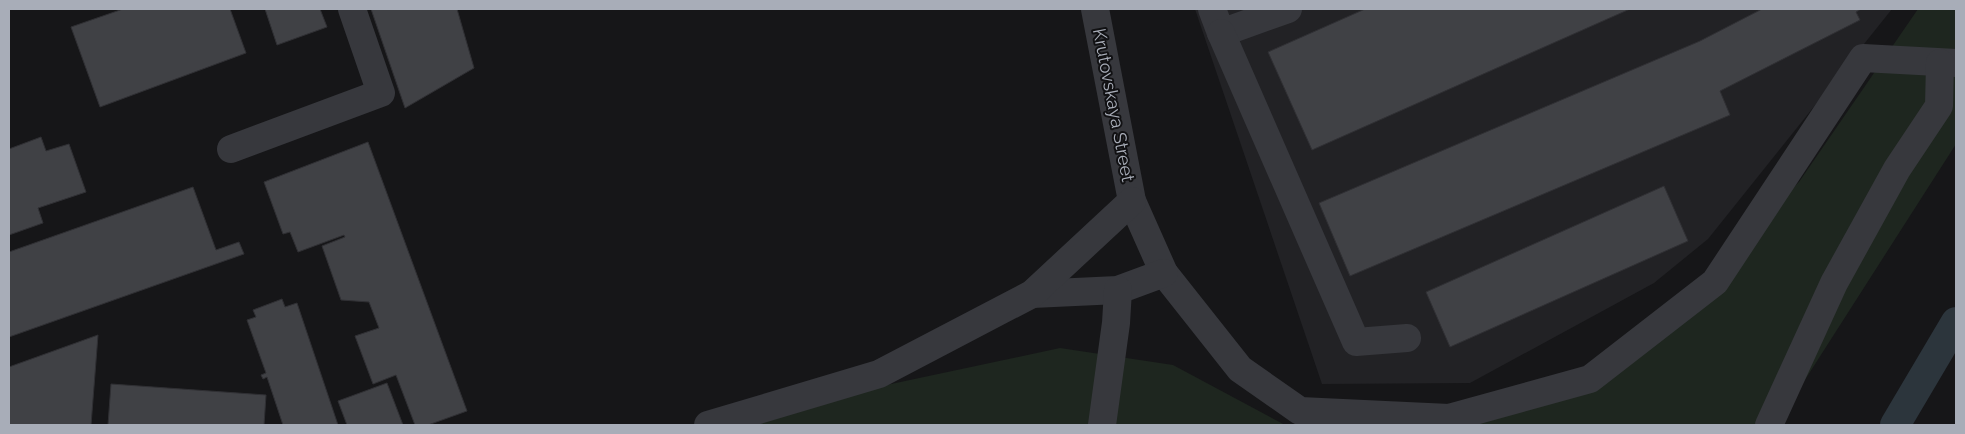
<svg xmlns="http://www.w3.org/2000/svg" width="1965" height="434" viewBox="0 0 1965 434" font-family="Raleway,sans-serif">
	<rect width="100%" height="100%" fill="#161618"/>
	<polygon fill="#222225" points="1195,9 1892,9 1708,239 1654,283 1470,383 1322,384"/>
	<g fill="#1e261f">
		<polygon points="1918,9 1956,9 1956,144 1776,425 1466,425 1593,387 1799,182"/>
		<polygon points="1060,348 1173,365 1285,425 699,425"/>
	</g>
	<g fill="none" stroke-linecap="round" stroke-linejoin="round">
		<polyline stroke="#2c353c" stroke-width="30" points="1895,425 1956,322"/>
	</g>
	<g fill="#404145" stroke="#303034">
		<polygon points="123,9 230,9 246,53 100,107 71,27"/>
		<polygon points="265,9 320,9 327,27 277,45"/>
		<polygon points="371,9 457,9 474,68 405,108"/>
		<polygon points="1365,9 1630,9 1312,150 1268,52"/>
		<polygon points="1762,9 1861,9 1856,12 1860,20 1720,91 1730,115 1350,276 1319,203 1700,41"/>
		<polygon points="41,137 46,151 69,144 86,192 38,208 43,223 9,235 9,149"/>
		<polygon points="368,142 467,411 428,425 415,425 396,375 373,384 355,336 379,328 369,302 341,300 322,246 345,237 344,235 298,252 290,232 283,234 264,182"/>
		<polygon points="1664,186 1688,241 1450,347 1426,292"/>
		<polygon points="193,187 216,250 239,242 244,254 9,337 9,252"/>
		<polygon points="282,299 285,307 297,303 338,425 283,425 267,377 263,379 261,375 266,373 247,320 256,317 253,310"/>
		<polygon points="98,335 91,425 9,425 9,367"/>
		<polygon points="387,383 403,425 347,425 338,401"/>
		<polygon points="111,384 266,395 264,425 108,425"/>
	</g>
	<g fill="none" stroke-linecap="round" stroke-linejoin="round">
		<g stroke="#37383d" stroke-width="28">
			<polyline points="1095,9 1132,201 1164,273 1240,369 1300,411 1449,418 1590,379 1715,282 1863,58 1956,63"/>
			<polyline points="1212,9 1221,33 1288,9"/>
			<polyline points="1221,33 1356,342 1407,338"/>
			<polyline points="231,149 381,93 352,9"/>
			<polyline points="1032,294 1118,290 1164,273"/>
			<polyline points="708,425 879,374 1032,294 1132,201"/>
			<polyline points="1102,425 1116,323 1118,290"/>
			<polyline points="1769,425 1834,283 1897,169 1939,106 1940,63"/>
		</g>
	</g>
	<g text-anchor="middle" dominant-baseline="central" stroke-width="4" stroke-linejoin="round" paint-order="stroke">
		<g font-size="18" fill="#a8adb8" stroke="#111113">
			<text transform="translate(1114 105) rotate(79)">Krutovskaya Street</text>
		</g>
	</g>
	<rect width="1965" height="434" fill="none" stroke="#a8adb8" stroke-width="20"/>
</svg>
